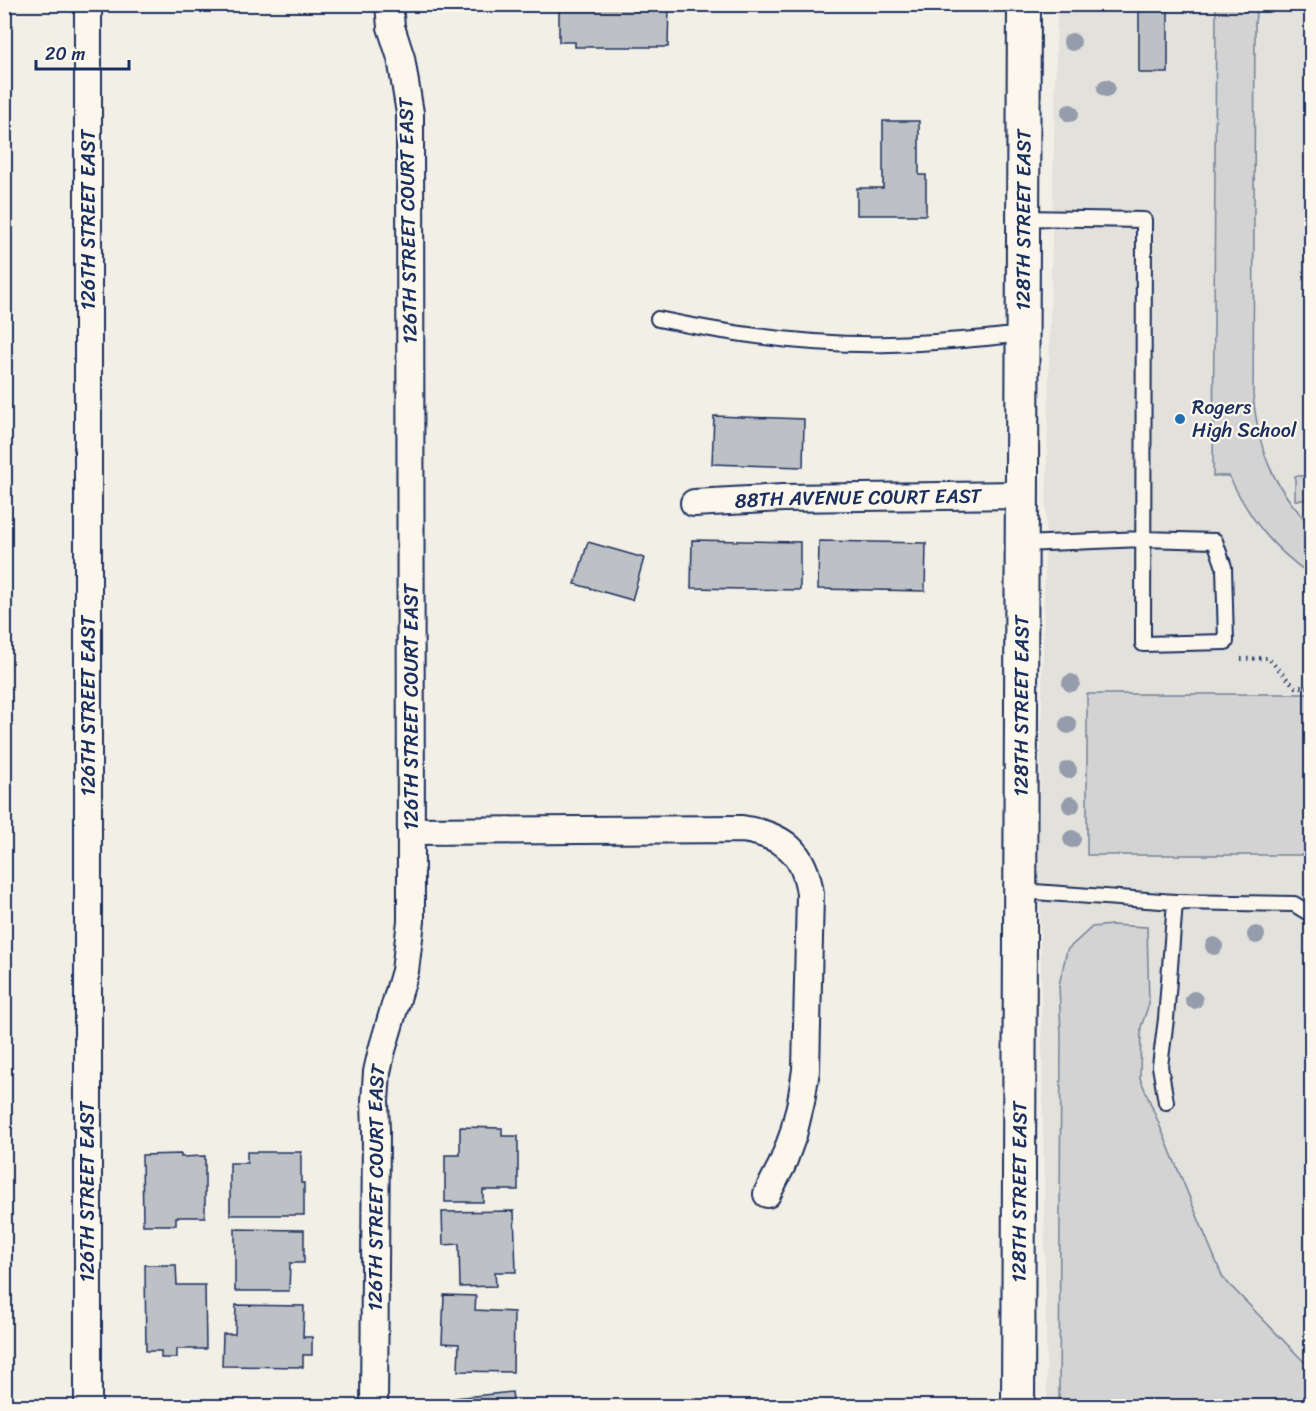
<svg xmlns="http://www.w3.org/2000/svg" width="1316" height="1411" viewBox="0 0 1316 1411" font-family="Sriracha,sans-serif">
	<rect width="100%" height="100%" fill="#f2efe6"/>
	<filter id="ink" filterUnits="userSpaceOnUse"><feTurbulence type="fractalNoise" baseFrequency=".0167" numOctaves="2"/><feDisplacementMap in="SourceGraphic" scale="12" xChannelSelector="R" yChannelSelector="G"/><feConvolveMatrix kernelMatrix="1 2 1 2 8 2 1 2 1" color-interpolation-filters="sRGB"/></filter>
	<g filter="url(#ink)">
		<polygon fill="#e2e1dc" points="1057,5 1311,5 1311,1406 1047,1406 1039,834"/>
		<g fill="#d2d3d2" stroke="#768198" stroke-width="1.5">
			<path d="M1216,5h41l-2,18 -2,372c6,57 18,89 58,131v49c-39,-27 -61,-56 -82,-99h-16z"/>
			<rect x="1295" y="476" width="16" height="24"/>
			<rect x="1087" y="694" width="224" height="161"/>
			<polygon points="1112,925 1147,927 1149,1004 1141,1027 1140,1078 1223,1278 1311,1369 1311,1406 1059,1406 1061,1036 1059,985 1067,950 1092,927"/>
		</g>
		<g fill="#bdc0c4" stroke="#1b2f5e" stroke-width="1.5">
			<polygon points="559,4 669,4 668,47 575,47 575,42 559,42"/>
			<rect x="1139" y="4" width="29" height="69"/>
			<polygon points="883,121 919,121 919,175 926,175 926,215 857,215 857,188 883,188"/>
			<polygon points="714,416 804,419 803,467 712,464"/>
			<polygon points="692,540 800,542 800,590 691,588"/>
			<polygon points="819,541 926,543 925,591 818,589"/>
			<polygon points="588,542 644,558 632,600 575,584"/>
			<polygon points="460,1127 502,1128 502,1136 518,1136 518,1190 483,1190 483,1202 445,1202 445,1155 460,1155"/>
			<polygon points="247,1152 301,1152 301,1183 304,1183 304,1215 230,1215 230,1163 247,1163"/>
			<polygon points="181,1154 181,1157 205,1156 205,1217 176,1217 176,1225 143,1225 142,1155"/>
			<polygon points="514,1211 516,1272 495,1272 496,1286 460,1287 459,1244 443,1245 442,1212"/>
			<polygon points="235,1229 304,1230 304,1263 290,1263 289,1291 235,1291"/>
			<polygon points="145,1265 176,1265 177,1285 205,1285 206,1349 177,1349 177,1358 161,1358 161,1351 146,1351"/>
			<polygon points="444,1295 476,1296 475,1310 514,1312 513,1372 458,1371 459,1344 442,1343"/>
			<polygon points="236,1305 304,1306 303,1337 312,1337 312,1355 303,1355 303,1367 222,1366 223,1334 235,1334"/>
			<polygon points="512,1392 514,1406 456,1406 455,1398"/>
		</g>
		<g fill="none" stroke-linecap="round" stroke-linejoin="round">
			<g stroke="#1b2f5e" stroke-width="18">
				<g id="service">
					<path d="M658,319c76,16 154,27 232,25 45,-1 89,-5 133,-10"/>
					<polyline points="1022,544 1143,539 1215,541 1224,567 1226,642 1143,644 1144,220 1023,218"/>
					<polyline points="1020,891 1175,902 1166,1019 1160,1066 1166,1102"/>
					<polyline points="1175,902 1294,904 1312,915"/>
				</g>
			</g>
			<g stroke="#1b2f5e" stroke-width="30">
				<g id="minor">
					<path id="s1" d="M694,503l89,-5 239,-3"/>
					<path d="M411,831l331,-2c41,6 63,23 68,65l-4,176 -5,32 -8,33 -11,30 -15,29"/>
					<polyline points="88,1406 88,4"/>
					<path id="s2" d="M374,1406l2,-275 -1,-30 2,-29 5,-22 23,-79 6,-50 -1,-808 -9,-55 -10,-31 -2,-23"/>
				</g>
			</g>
			<g stroke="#1b2f5e" stroke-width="36">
				<g id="tertiary">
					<path id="s3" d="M1018,1406l6,-1402"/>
				</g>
			</g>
			<polyline stroke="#1b2f5e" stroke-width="4" stroke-dasharray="1.5 4.5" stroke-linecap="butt" points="1241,659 1268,658 1295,687 1312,687"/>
			<use href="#service" stroke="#fbf7ec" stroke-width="14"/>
			<use href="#minor" stroke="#fbf7ec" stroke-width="26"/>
			<use href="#tertiary" stroke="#fbf7ec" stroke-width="32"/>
		</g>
		<g fill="#959cab">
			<circle cx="1072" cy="42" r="9"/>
			<circle cx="1106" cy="88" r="9"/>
			<circle cx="1070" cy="113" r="9"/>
			<circle cx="1071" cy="683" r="9"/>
			<circle cx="1068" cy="725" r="9"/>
			<circle cx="1068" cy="770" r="9"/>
			<circle cx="1071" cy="805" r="9"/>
			<circle cx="1072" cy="839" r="9"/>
			<circle cx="1256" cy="935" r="9"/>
			<circle cx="1214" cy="946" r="9"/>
			<circle cx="1194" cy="1000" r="9"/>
		</g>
	</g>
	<circle fill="#1f6fb2" stroke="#fbf7ec" stroke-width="2" cx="1180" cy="419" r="6"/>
	<g text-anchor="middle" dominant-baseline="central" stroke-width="4.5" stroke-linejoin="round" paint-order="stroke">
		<g font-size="20" fill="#1b2f5e" stroke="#fbf7ec">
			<text transform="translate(88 220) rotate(-90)">126TH STREET EAST</text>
			<text stroke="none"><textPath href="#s3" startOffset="1186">128TH STREET EAST</textPath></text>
			<text transform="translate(408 221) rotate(-91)">126TH STREET COURT EAST</text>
			<text stroke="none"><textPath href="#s1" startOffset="164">88TH AVENUE COURT EAST</textPath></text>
			<text stroke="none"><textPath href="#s3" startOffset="700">128TH STREET EAST</textPath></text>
			<text transform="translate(88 706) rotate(-90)">126TH STREET EAST</text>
			<text transform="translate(411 707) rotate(-90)">126TH STREET COURT EAST</text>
			<text stroke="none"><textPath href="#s2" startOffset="218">126TH STREET COURT EAST</textPath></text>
			<text stroke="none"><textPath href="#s3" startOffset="214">128TH STREET EAST</textPath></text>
			<text transform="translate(87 1192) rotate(-90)">126TH STREET EAST</text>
		</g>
		<g font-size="20" fill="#1b2f5e" stroke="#fbf7ec" text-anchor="start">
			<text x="1192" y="407">Rogers<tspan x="1192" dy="23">High School</tspan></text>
		</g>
	</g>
	<rect width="1316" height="1411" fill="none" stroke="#fbf7ec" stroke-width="24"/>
	<rect x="12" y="12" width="1292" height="1387" fill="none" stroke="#1b2f5e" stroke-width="2" filter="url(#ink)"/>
	<path d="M36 60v9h93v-9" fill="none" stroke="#1b2f5e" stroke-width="3"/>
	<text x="45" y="60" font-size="18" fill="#1b2f5e" stroke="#fbf7ec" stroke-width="4.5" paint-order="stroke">20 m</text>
</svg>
